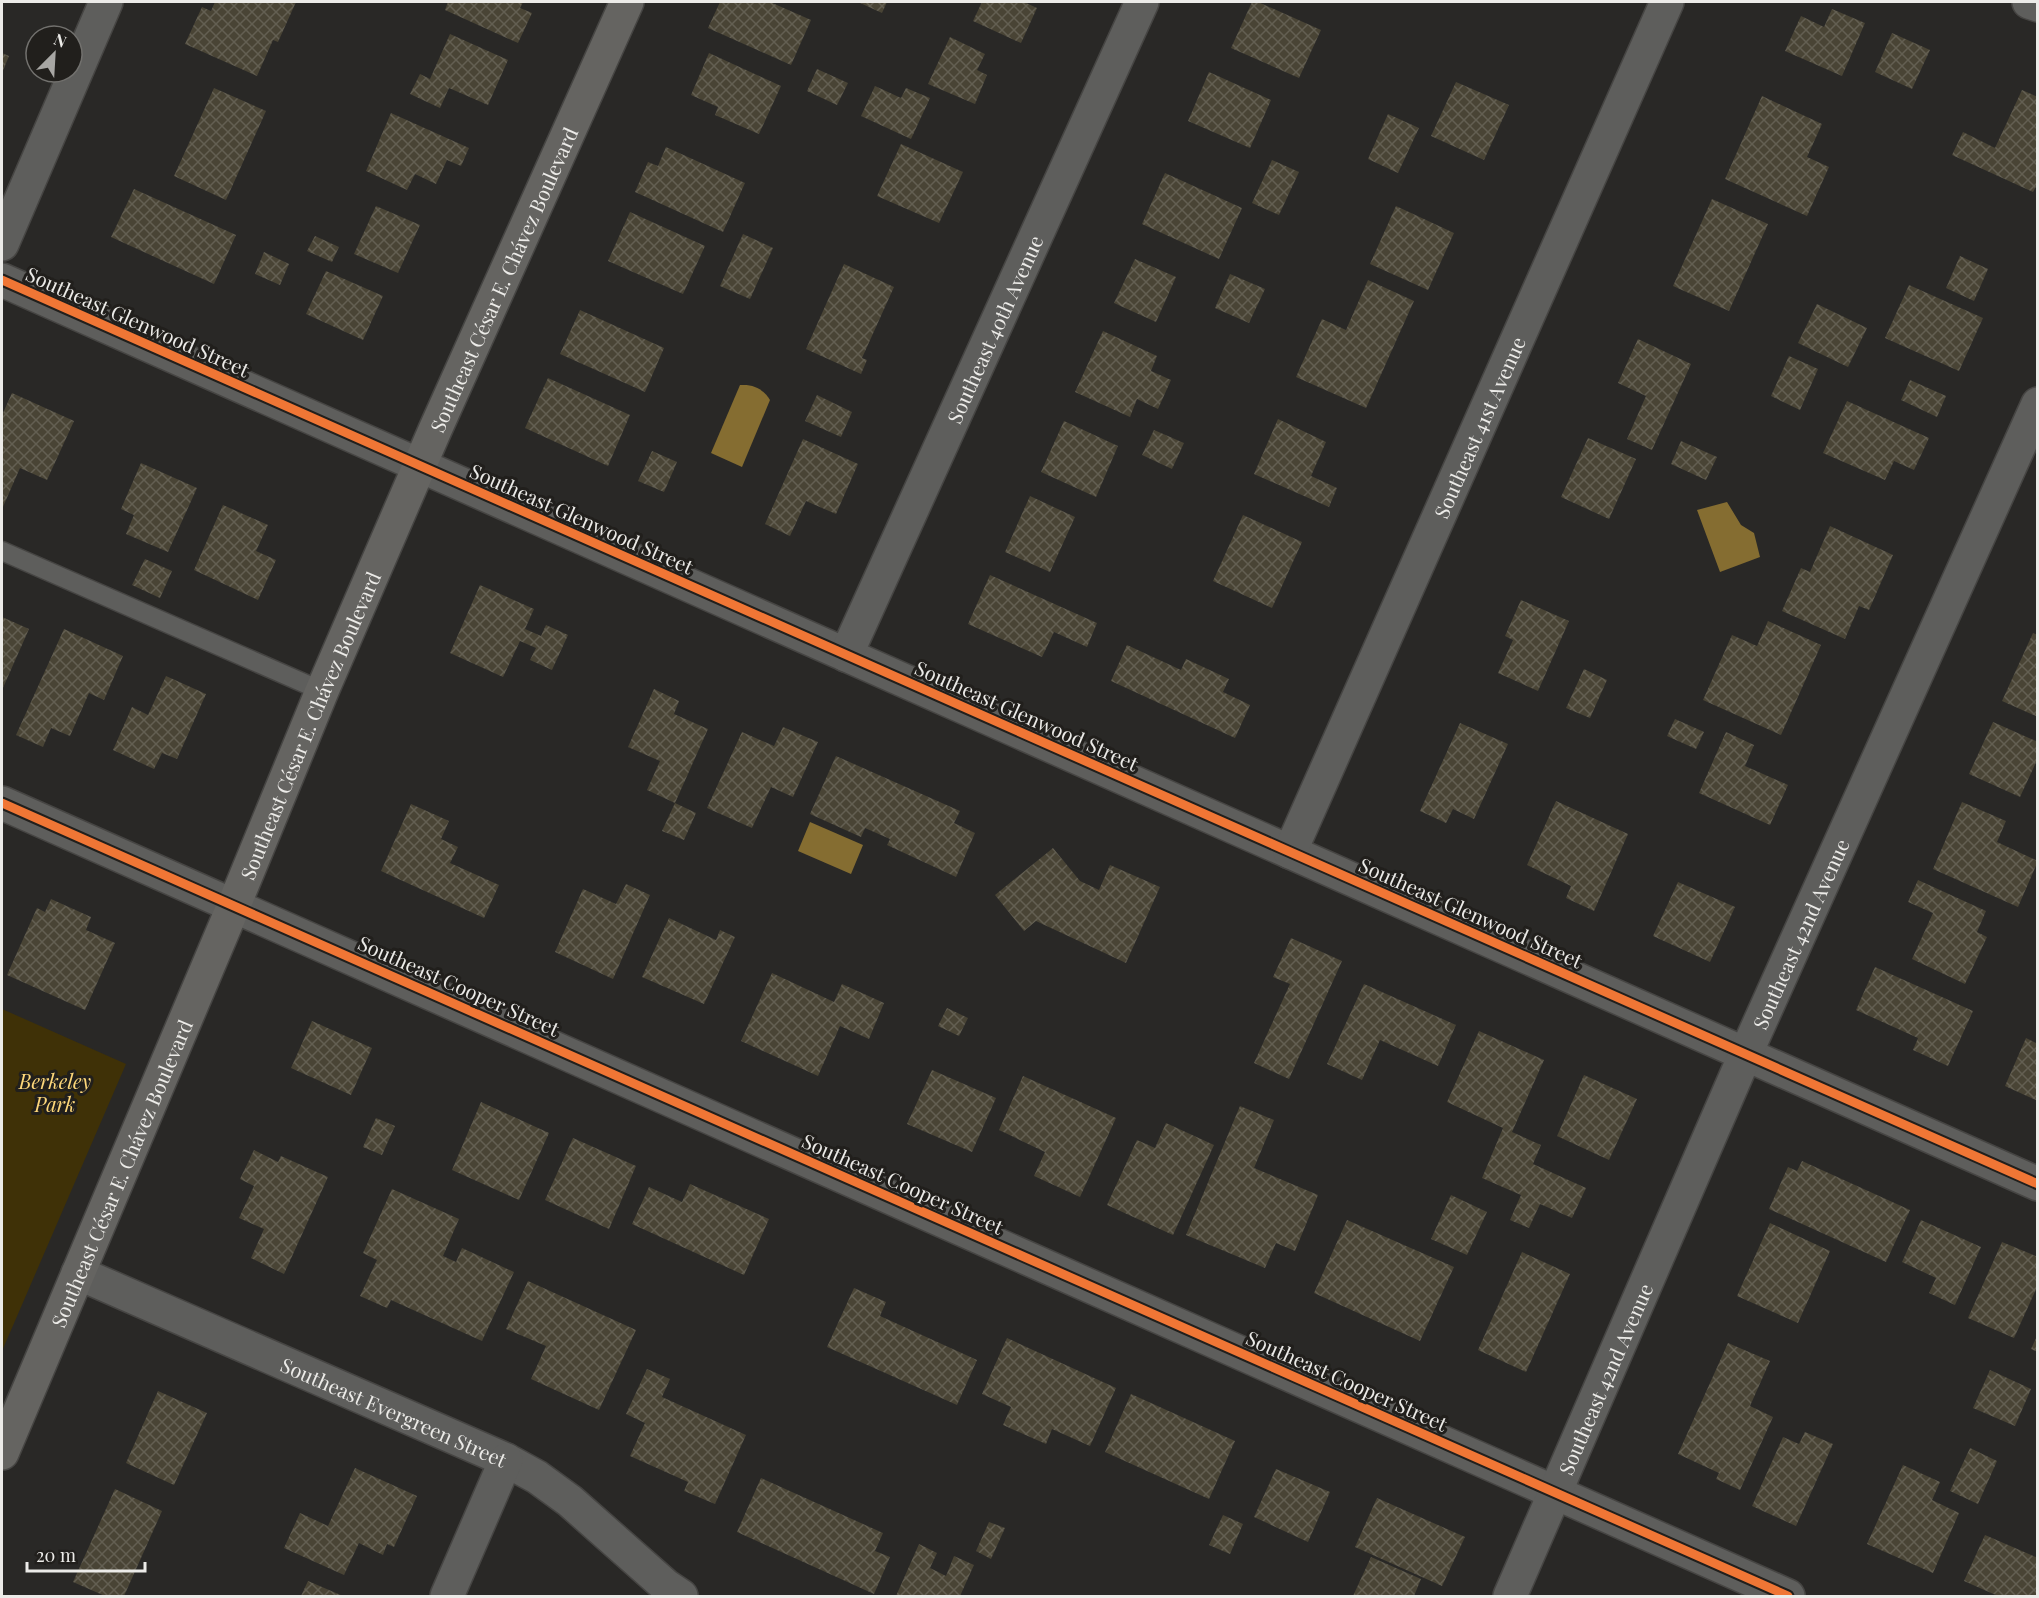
<svg xmlns="http://www.w3.org/2000/svg" width="2039" height="1598" viewBox="0 0 2039 1598" font-family="'Playfair Display',serif">
	<defs>
		<pattern id="building-cross-hatch" width="8" height="8" patternUnits="userSpaceOnUse" patternTransform="scale(1.5)"><rect width="8" height="8" fill="#494435"/><path d="M0 0l8 8M0 8l8-8" fill="none" stroke="#635f52"/></pattern>
	</defs>
	<rect width="100%" height="100%" fill="#292826"/>
	<polygon fill="#3f3107" points="2,1009 126,1064 2,1351"/>
	<g fill="#856d31">
		<path d="M740,385c14,-1 23,4 30,15l-28,67 -31,-14z"/>
		<polygon points="1727,502 1741,525 1754,533 1760,557 1720,572 1697,510"/>
		<polygon points="810,822 863,845 851,874 798,851"/>
	</g>
	<g fill="url(#building-cross-hatch)">
		<polygon points="215,2 296,2 278,42 273,40 257,76 185,44 202,7 211,11"/>
		<polygon points="448,2 523,2 520,8 532,13 518,43 445,10"/>
		<polygon points="720,2 770,2 811,20 791,65 708,28"/>
		<polygon points="858,2 887,2 882,13"/>
		<polygon points="982,2 1024,2 1037,8 1021,43 973,21"/>
		<polygon points="1252,2 1258,2 1321,30 1299,78 1231,48"/>
		<polygon points="1832,9 1865,23 1842,76 1785,51 1801,16 1824,27"/>
		<polygon points="1892,33 1930,50 1912,89 1875,72"/>
		<polygon points="450,34 508,60 488,105 449,88 440,108 410,94 420,74 430,79"/>
		<polygon points="950,37 985,54 977,70 987,75 975,104 928,84"/>
		<polygon points="2,53 9,56 2,73"/>
		<polygon points="709,53 781,86 759,134 715,115 718,107 691,95"/>
		<polygon points="817,69 848,83 837,105 807,91"/>
		<polygon points="1209,72 1271,100 1250,148 1188,121"/>
		<polygon points="1456,82 1509,105 1484,160 1431,136"/>
		<polygon points="875,86 901,98 906,88 930,98 911,139 861,116"/>
		<polygon points="214,88 266,111 226,200 174,176"/>
		<polygon points="2022,90 2038,97 2038,183 2033,192 1952,155 1963,132 1995,148"/>
		<polygon points="1762,96 1822,124 1807,157 1829,167 1807,216 1725,179"/>
		<polygon points="391,113 469,148 461,166 447,160 436,184 415,174 407,190 366,171"/>
		<polygon points="1388,114 1419,128 1398,173 1368,159"/>
		<polygon points="901,144 963,172 939,223 877,196"/>
		<polygon points="666,147 745,183 723,232 635,192 648,162 658,166"/>
		<polygon points="1272,160 1299,172 1279,215 1252,203"/>
		<polygon points="1165,173 1242,208 1219,259 1142,224"/>
		<polygon points="134,189 236,235 214,284 111,237"/>
		<polygon points="1712,199 1768,224 1729,311 1673,286"/>
		<polygon points="376,206 420,225 398,273 354,254"/>
		<polygon points="1396,206 1454,233 1428,290 1370,264"/>
		<polygon points="630,212 705,246 683,294 608,261"/>
		<polygon points="743,234 773,248 750,299 720,286"/>
		<polygon points="315,236 339,247 332,262 307,251"/>
		<polygon points="264,252 289,264 280,285 255,274"/>
		<polygon points="1960,256 1988,269 1974,301 1946,288"/>
		<polygon points="1135,259 1176,277 1156,322 1114,303"/>
		<polygon points="844,264 894,287 862,358 867,360 861,374 806,349"/>
		<polygon points="326,271 383,296 363,340 306,314"/>
		<polygon points="1230,274 1265,289 1249,323 1215,308"/>
		<polygon points="1368,280 1414,301 1366,408 1296,377 1322,319 1346,330"/>
		<polygon points="1909,285 1983,318 1959,371 1885,338"/>
		<polygon points="1817,304 1867,328 1848,367 1798,343"/>
		<polygon points="580,310 664,348 645,392 560,354"/>
		<polygon points="1103,331 1157,356 1151,371 1171,380 1158,409 1137,399 1130,417 1075,392"/>
		<polygon points="1638,339 1691,364 1652,450 1627,439 1646,396 1618,383"/>
		<polygon points="1789,356 1818,369 1800,410 1771,396"/>
		<polygon points="548,378 630,415 608,466 525,428"/>
		<polygon points="1910,380 1946,396 1937,417 1901,400"/>
		<polygon points="12,393 74,421 47,480 20,468 2,509 2,415"/>
		<polygon points="817,395 852,412 841,437 805,421"/>
		<polygon points="1847,401 1929,438 1914,470 1894,461 1885,480 1823,453"/>
		<polygon points="1278,419 1326,442 1311,476 1337,488 1329,507 1254,474"/>
		<polygon points="1064,421 1118,446 1096,497 1041,472"/>
		<polygon points="1154,430 1184,443 1172,469 1142,455"/>
		<polygon points="1588,438 1636,459 1609,519 1561,497"/>
		<polygon points="803,439 858,464 836,514 806,501 790,536 765,524"/>
		<polygon points="1681,441 1717,457 1706,480 1671,464"/>
		<polygon points="652,451 677,462 664,492 638,481"/>
		<polygon points="141,463 197,488 168,552 126,534 134,515 121,509"/>
		<polygon points="1030,496 1075,517 1050,572 1005,552"/>
		<polygon points="223,505 268,525 256,551 276,560 258,600 194,570"/>
		<polygon points="1243,515 1302,542 1272,608 1213,581"/>
		<polygon points="1830,526 1893,555 1869,610 1859,606 1845,639 1782,611 1801,568 1810,572"/>
		<polygon points="145,559 172,571 160,598 132,585"/>
		<polygon points="990,575 1097,623 1087,647 1054,632 1042,657 968,624"/>
		<polygon points="480,585 534,609 525,629 541,636 546,625 568,635 552,670 530,660 536,648 520,641 503,677 450,653"/>
		<polygon points="1521,600 1569,621 1538,691 1498,673 1513,640 1505,636"/>
		<polygon points="2,617 29,629 2,690"/>
		<polygon points="1768,621 1821,645 1781,735 1703,700 1732,635 1757,646"/>
		<polygon points="64,629 123,656 104,700 89,693 70,736 51,728 43,747 16,735"/>
		<polygon points="2033,633 2038,635 2038,717 2002,701"/>
		<polygon points="1127,645 1181,670 1186,659 1229,679 1223,692 1250,705 1235,738 1111,681"/>
		<polygon points="1584,669 1607,680 1590,718 1566,708"/>
		<polygon points="166,676 206,694 177,759 162,753 154,769 113,750 132,707 148,715"/>
		<polygon points="654,689 679,701 674,714 708,729 675,803 647,790 660,761 628,747"/>
		<polygon points="1675,719 1704,732 1696,749 1667,736"/>
		<polygon points="1993,722 2038,742 2038,758 2020,797 1969,774"/>
		<polygon points="1460,723 1508,744 1474,819 1453,809 1446,823 1420,811"/>
		<polygon points="783,727 818,742 793,797 771,787 752,828 707,808 742,732 774,746"/>
		<polygon points="1726,732 1754,745 1745,766 1788,785 1770,825 1699,793"/>
		<polygon points="836,756 960,811 954,823 975,833 956,877 887,845 890,839 865,828 861,837 810,814"/>
		<polygon points="1556,801 1628,834 1594,911 1566,898 1571,886 1527,865"/>
		<polygon points="1962,802 2006,821 1997,842 2038,861 2018,907 1933,869"/>
		<polygon points="675,803 696,813 684,840 662,831"/>
		<polygon points="411,804 449,821 441,839 458,847 450,863 499,885 484,918 381,871"/>
		<polygon points="1053,848 1080,881 1099,890 1110,865 1160,887 1126,963 1036,921 1024,931 995,895"/>
		<polygon points="1918,880 1986,911 1977,932 1987,937 1965,984 1912,959 1933,913 1908,902"/>
		<polygon points="1678,882 1735,907 1710,962 1653,936"/>
		<polygon points="626,884 650,895 613,979 555,952 583,889 616,904"/>
		<polygon points="51,899 91,917 86,930 115,943 85,1010 7,975 37,908 45,912"/>
		<polygon points="669,918 716,940 720,930 735,937 704,1004 642,977"/>
		<polygon points="1291,938 1342,961 1289,1079 1254,1063 1290,984 1273,977"/>
		<polygon points="1875,967 1973,1011 1948,1066 1913,1050 1918,1038 1856,1010"/>
		<polygon points="772,973 834,1002 842,984 884,1003 869,1039 840,1026 818,1076 741,1041"/>
		<polygon points="1364,984 1456,1025 1438,1066 1380,1040 1362,1080 1327,1064"/>
		<polygon points="947,1008 968,1018 959,1036 938,1026"/>
		<polygon points="312,1021 372,1048 351,1095 291,1068"/>
		<polygon points="1479,1031 1544,1060 1512,1132 1541,1145 1533,1164 1586,1188 1572,1218 1540,1204 1529,1228 1510,1220 1521,1195 1482,1178 1503,1128 1447,1102"/>
		<polygon points="2026,1038 2038,1044 2038,1101 2005,1086"/>
		<polygon points="932,1070 996,1098 972,1152 907,1124"/>
		<polygon points="1584,1075 1637,1099 1609,1160 1557,1136"/>
		<polygon points="1023,1076 1116,1118 1080,1197 1034,1176 1045,1152 999,1130"/>
		<polygon points="481,1102 549,1133 519,1200 452,1170"/>
		<polygon points="1240,1106 1274,1120 1254,1168 1318,1195 1295,1251 1276,1243 1265,1268 1186,1235"/>
		<polygon points="376,1118 395,1126 382,1155 363,1147"/>
		<polygon points="1166,1123 1214,1145 1173,1235 1107,1205 1137,1140 1155,1148"/>
		<polygon points="573,1138 636,1166 609,1229 545,1200"/>
		<polygon points="254,1150 278,1162 281,1156 328,1177 284,1274 251,1258 264,1229 239,1218 254,1186 240,1179"/>
		<polygon points="1802,1161 1910,1210 1886,1262 1769,1209 1788,1167 1797,1171"/>
		<polygon points="690,1184 769,1219 744,1275 632,1224 649,1187 682,1202"/>
		<polygon points="392,1189 459,1219 443,1256 456,1262 462,1248 514,1272 482,1341 391,1300 387,1308 360,1296 377,1260 363,1253"/>
		<polygon points="1451,1195 1487,1212 1467,1255 1431,1239"/>
		<polygon points="1347,1220 1454,1267 1420,1341 1314,1293"/>
		<polygon points="1921,1220 1981,1247 1955,1305 1929,1293 1936,1278 1902,1262"/>
		<polygon points="1770,1223 1830,1251 1798,1323 1737,1296"/>
		<polygon points="2002,1242 2038,1257 2038,1285 2014,1338 1968,1318"/>
		<polygon points="1522,1252 1570,1274 1526,1372 1478,1350"/>
		<polygon points="528,1281 636,1330 599,1410 531,1379 546,1346 506,1329"/>
		<polygon points="854,1288 886,1302 880,1316 977,1360 957,1405 827,1347"/>
		<polygon points="2038,1334 2038,1352 2031,1349"/>
		<polygon points="1007,1338 1116,1388 1090,1446 1052,1429 1046,1444 1003,1425 1011,1407 982,1394"/>
		<polygon points="1728,1343 1770,1361 1750,1406 1773,1417 1740,1490 1716,1479 1719,1473 1678,1454"/>
		<polygon points="647,1369 670,1379 662,1397 746,1435 715,1504 684,1491 688,1482 630,1456 645,1423 626,1414"/>
		<polygon points="1990,1370 2031,1389 2015,1426 1973,1408"/>
		<polygon points="158,1391 207,1413 174,1485 126,1463"/>
		<polygon points="1131,1394 1235,1441 1209,1499 1105,1452"/>
		<polygon points="1805,1432 1833,1444 1796,1526 1752,1506 1783,1437 1799,1444"/>
		<polygon points="1970,1448 1997,1461 1978,1504 1950,1491"/>
		<polygon points="1903,1465 1940,1482 1932,1500 1959,1513 1933,1573 1867,1544"/>
		<polygon points="355,1468 417,1496 394,1547 387,1544 383,1555 359,1543 344,1575 284,1548 300,1513 328,1526"/>
		<polygon points="1276,1469 1330,1492 1308,1542 1254,1517"/>
		<polygon points="761,1478 883,1533 875,1551 890,1557 874,1594 737,1532"/>
		<polygon points="115,1489 162,1511 124,1596 105,1596 73,1582"/>
		<polygon points="1377,1498 1465,1537 1442,1586 1355,1547"/>
		<polygon points="1223,1515 1243,1524 1230,1554 1209,1545"/>
		<polygon points="989,1522 1005,1528 991,1559 976,1551"/>
		<polygon points="1985,1535 2038,1558 2038,1596 1998,1596 1964,1581"/>
		<polygon points="919,1544 937,1553 930,1568 946,1576 954,1556 974,1565 960,1596 896,1596"/>
		<polygon points="1371,1557 1421,1579 1414,1596 1353,1596"/>
		<polygon points="308,1581 343,1596 301,1596"/>
	</g>
	<g fill="none" stroke-linecap="round" stroke-linejoin="round">
		<g stroke="#464543" stroke-width="21">
			<polyline id="lane" points="2,551 322,691"/>
		</g>
		<g stroke="#464543" stroke-width="36">
			<g id="street">
				<polyline points="2029,2 2038,5"/>
				<polyline points="2,244 106,2"/>
				<polyline points="2,280 2038,1184"/>
				<path id="s1" d="M846,655l296,-653"/>
				<polyline points="2,803 1788,1596"/>
				<path id="s2" d="M1290,852l377,-850"/>
				<path id="s3" d="M78,1273l428,187 31,17 33,24 96,85 15,10"/>
				<polyline points="447,1596 506,1460"/>
				<path id="s4" d="M1510,1596l236,-543 292,-649"/>
			</g>
		</g>
		<g stroke="#464543" stroke-width="36">
			<g id="secondary">
				<path id="s5" d="M2,1453l232,-548 88,-214 113,-261 192,-428"/>
			</g>
		</g>
		<use href="#lane" stroke="#5e5e5c" stroke-width="18"/>
		<use href="#street" stroke="#5e5e5c" stroke-width="33"/>
		<use href="#secondary" stroke="#656461" stroke-width="33"/>
		<g stroke="#211f1c" stroke-width="13">
			<g id="cycleway">
				<polyline points="2,280 2038,1184"/>
				<polyline points="2,803 1788,1596"/>
			</g>
		</g>
		<use href="#cycleway" stroke="#f07635" stroke-width="9"/>
	</g>
	<g text-anchor="middle" dominant-baseline="central" stroke-width="6" stroke-linejoin="round" paint-order="stroke">
		<g font-size="20" fill="#ecebe8" stroke="#211f1c">
			<text stroke="none"><textPath href="#s5" startOffset="1276">Southeast César E. Chávez Boulevard</textPath></text>
			<text transform="translate(138 321) rotate(24)">Southeast Glenwood Street</text>
			<text stroke="none"><textPath href="#s1" startOffset="358">Southeast 40th Avenue</textPath></text>
			<text stroke="none"><textPath href="#s2" startOffset="465">Southeast 41st Avenue</textPath></text>
			<text transform="translate(582 518) rotate(24)">Southeast Glenwood Street</text>
			<text transform="translate(1027 715) rotate(24)">Southeast Glenwood Street</text>
			<text stroke="none"><textPath href="#s5" startOffset="790">Southeast César E. Chávez Boulevard</textPath></text>
			<text transform="translate(1471 912) rotate(24)">Southeast Glenwood Street</text>
			<text stroke="none"><textPath href="#s4" startOffset="723">Southeast 42nd Avenue</textPath></text>
			<text transform="translate(459 985) rotate(24)">Southeast Cooper Street</text>
			<text stroke="none"><textPath href="#s5" startOffset="304">Southeast César E. Chávez Boulevard</textPath></text>
			<text transform="translate(903 1183) rotate(24)">Southeast Cooper Street</text>
			<text stroke="none"><textPath href="#s4" startOffset="237">Southeast 42nd Avenue</textPath></text>
			<text transform="translate(1347 1380) rotate(24)">Southeast Cooper Street</text>
			<text stroke="none"><textPath href="#s3" startOffset="345">Southeast Evergreen Street</textPath></text>
		</g>
		<g font-size="20" font-style="italic" fill="#fdd77a" stroke="#211f1c">
			<text x="55" y="1080">Berkeley<tspan x="55" dy="23">Park</tspan></text>
		</g>
	</g>
	<rect width="2039" height="1598" fill="none" stroke="#ecebe8" stroke-width="6"/>
	<g transform="translate(54 54) rotate(24)"><circle r="28" fill="#211f1c" stroke="#72716e" stroke-width="1.5"/>
	<path d="M0-4.5L10 22L0 15L-10 22Z" fill="#a8a7a4"/>
	<text y="-9" font-size="16" font-weight="bold" text-anchor="middle" fill="#ecebe8">N</text>
	</g>
	<path d="M27 1562v9h118v-9" fill="none" stroke="#ecebe8" stroke-width="3"/>
	<text x="36" y="1562" font-size="18" fill="#ecebe8" stroke="#211f1c" stroke-width="4.5" paint-order="stroke">20 m</text>
</svg>
